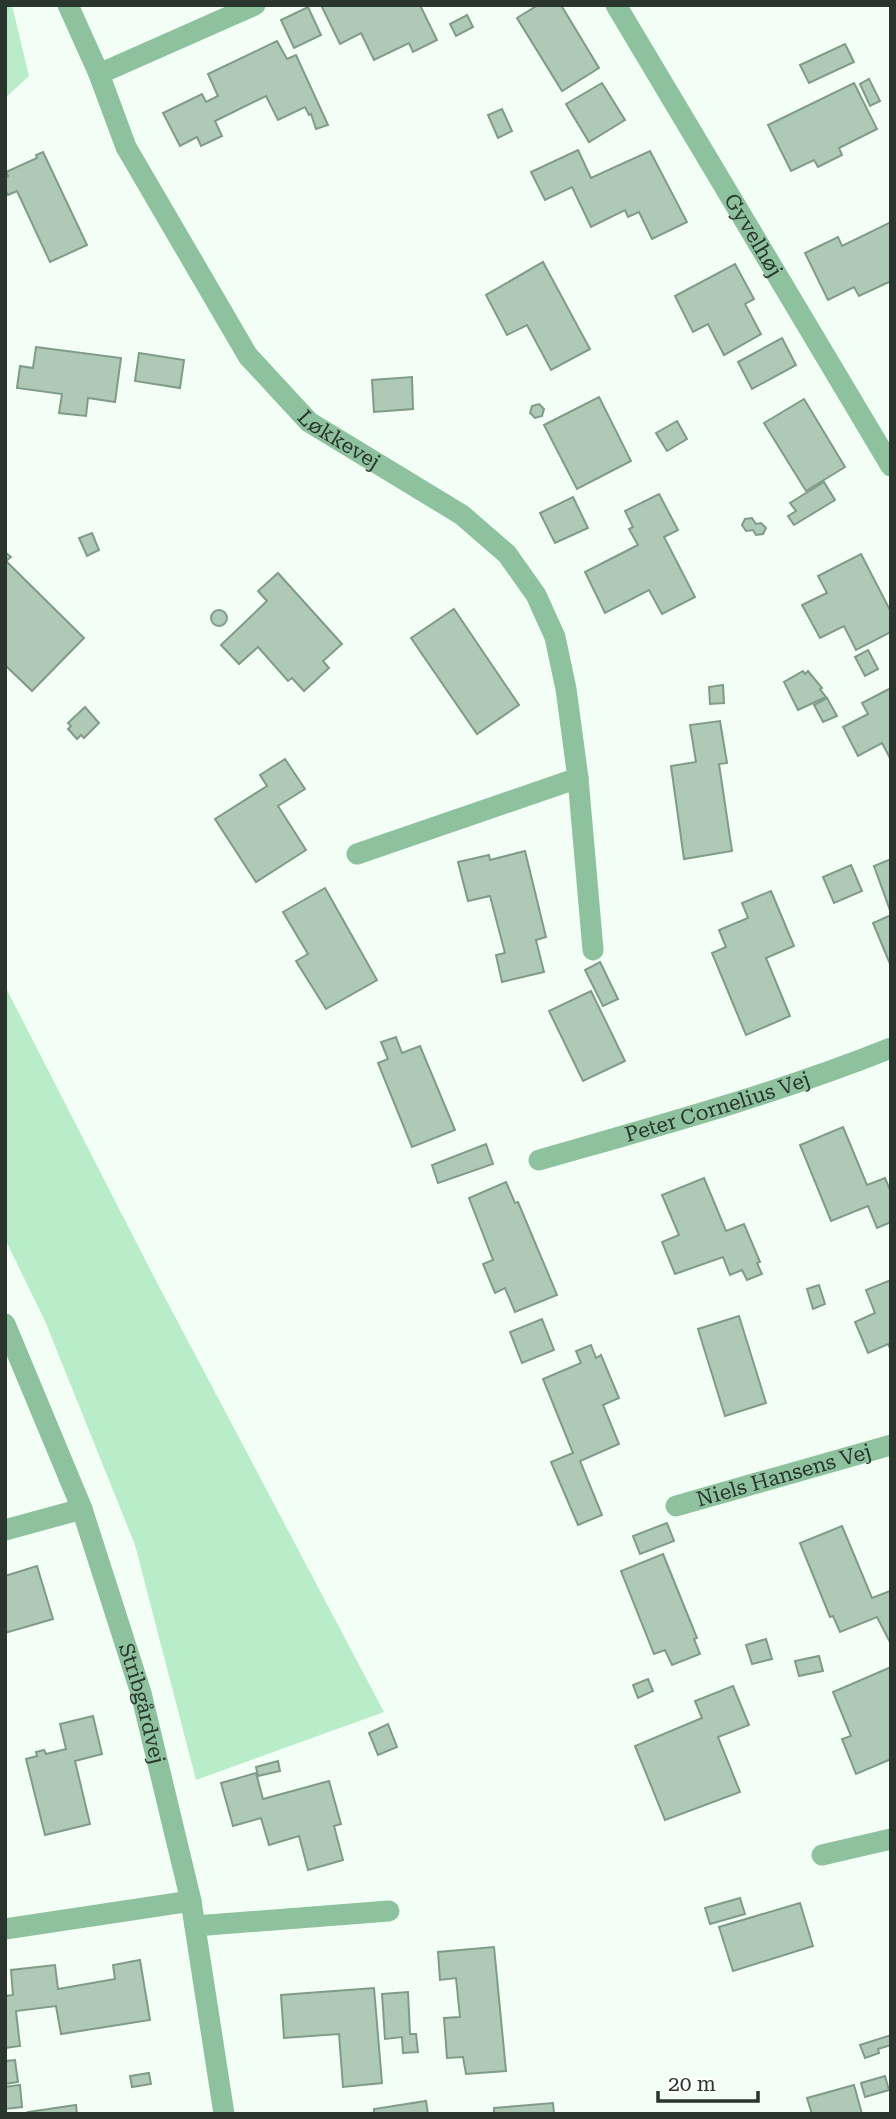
<svg xmlns="http://www.w3.org/2000/svg" width="896" height="2119" viewBox="0 0 896 2119" font-family="'Roboto Serif',serif">
	<rect width="100%" height="100%" fill="#f3fff6"/>
	<g fill="#b9ecc9">
		<polygon points="5,5 12,5 29,76 5,98"/>
		<polygon points="5,986 153,1275 384,1712 196,1780 135,1545 45,1321 5,1239"/>
	</g>
	<g fill="#aecab6" stroke="#809b88" stroke-width="2">
		<polygon points="321,5 420,5 437,40 413,52 409,43 374,60 361,33 340,44"/>
		<polygon points="538,5 561,5 599,68 562,91 517,18"/>
		<polygon points="308,7 321,35 294,48 281,20"/>
		<polygon points="467,15 473,27 456,36 450,24"/>
		<polygon points="277,41 287,59 296,55 328,125 316,129 311,114 309,115 305,107 278,120 266,96 215,121 222,136 201,146 197,137 180,146 163,113 202,94 206,102 218,96 208,74"/>
		<polygon points="845,44 854,62 809,83 800,65"/>
		<polygon points="869,79 880,101 870,106 860,84"/>
		<polygon points="602,83 625,120 589,142 566,104"/>
		<polygon points="854,83 877,129 839,148 842,155 818,167 814,160 791,171 768,125"/>
		<polygon points="502,109 512,131 498,138 488,115"/>
		<polygon points="578,150 591,178 650,151 687,222 652,239 639,212 628,217 625,210 591,227 572,187 545,200 531,172"/>
		<polygon points="43,152 87,245 50,262 17,191 8,195 5,190 5,177 8,176 6,172 37,158 36,155"/>
		<polygon points="891,222 891,281 859,296 854,287 828,300 805,253 838,237 842,246"/>
		<polygon points="543,262 590,349 551,370 527,325 507,335 486,295"/>
		<polygon points="735,264 754,299 745,304 761,334 724,355 708,324 693,332 675,296"/>
		<polygon points="782,338 796,365 752,389 738,362"/>
		<polygon points="36,347 121,358 115,402 88,398 86,416 59,413 62,394 17,388 20,366 33,368"/>
		<polygon points="139,353 184,360 180,388 135,381"/>
		<polygon points="412,377 413,409 374,412 372,380"/>
		<polygon points="599,397 631,461 577,489 544,425"/>
		<polygon points="804,399 845,467 806,491 764,423"/>
		<polygon points="539,404 544,409 542,416 535,418 530,413 532,406"/>
		<polygon points="677,421 687,439 667,451 656,433"/>
		<polygon points="824,482 835,500 794,525 788,516 796,511 790,503"/>
		<polygon points="659,494 678,530 664,537 695,597 662,614 649,590 605,613 585,572 638,545 629,529 633,527 625,511"/>
		<polygon points="573,497 588,528 555,543 540,513"/>
		<polygon points="752,518 756,524 761,523 766,528 763,534 756,535 753,530 746,531 742,525 745,519"/>
		<polygon points="92,533 99,550 87,556 79,538"/>
		<polygon points="5,552 11,557 6,561 84,638 32,691 5,665"/>
		<polygon points="861,554 891,612 891,632 856,650 844,626 820,638 802,605 827,593 818,576"/>
		<polygon points="278,573 342,644 323,661 329,668 304,691 292,678 288,681 258,647 239,664 221,645 267,601 258,591"/>
		<polygon points="454,609 519,705 477,734 411,638"/>
		<circle cx="219" cy="618" r="8"/>
		<polygon points="868,650 878,669 865,676 855,657"/>
		<polygon points="803,671 805,674 808,671 822,688 820,689 826,697 798,710 784,682"/>
		<polygon points="723,685 724,703 710,704 709,687"/>
		<polygon points="891,688 891,760 882,743 858,756 843,727 868,714 862,703"/>
		<polygon points="827,698 837,716 823,722 814,705"/>
		<polygon points="85,707 99,723 84,738 81,735 77,739 68,729 71,726 68,723"/>
		<polygon points="720,721 727,763 719,764 732,851 684,859 671,766 696,762 690,725"/>
		<polygon points="285,759 305,789 278,806 306,850 256,882 215,819 267,786 260,775"/>
		<polygon points="525,851 546,937 536,940 544,972 502,982 496,955 505,953 490,896 468,901 458,862 489,855 490,860"/>
		<polygon points="891,859 891,913 874,866"/>
		<polygon points="851,865 862,891 834,903 823,877"/>
		<polygon points="325,888 377,980 326,1009 296,961 308,954 283,912"/>
		<polygon points="771,891 794,946 766,958 790,1016 746,1035 712,953 726,947 719,930 748,918 742,903"/>
		<polygon points="891,915 891,964 890,964 873,923"/>
		<polygon points="600,962 618,999 603,1006 585,970"/>
		<polygon points="591,991 625,1061 583,1081 549,1011"/>
		<polygon points="396,1037 402,1053 420,1046 455,1130 412,1147 378,1063 388,1059 381,1042"/>
		<polygon points="843,1127 867,1185 885,1178 891,1192 891,1222 877,1228 868,1206 831,1221 800,1145"/>
		<polygon points="486,1144 493,1164 438,1183 432,1165"/>
		<polygon points="704,1178 726,1231 744,1224 760,1262 757,1263 762,1274 747,1280 742,1270 730,1275 723,1257 675,1274 662,1242 679,1235 662,1195"/>
		<polygon points="506,1182 515,1203 518,1202 557,1295 515,1312 505,1288 495,1293 483,1264 493,1260 469,1198"/>
		<polygon points="891,1280 891,1350 888,1344 868,1353 855,1322 875,1313 866,1290"/>
		<polygon points="819,1285 825,1304 813,1309 807,1289"/>
		<polygon points="739,1316 766,1403 725,1416 698,1329"/>
		<polygon points="542,1319 554,1350 522,1363 510,1332"/>
		<polygon points="591,1345 596,1358 601,1355 619,1398 603,1405 619,1444 580,1461 602,1515 578,1525 551,1462 573,1453 543,1379 581,1363 576,1351"/>
		<polygon points="667,1523 674,1541 640,1554 633,1536"/>
		<polygon points="842,1526 872,1598 890,1591 891,1593 891,1644 877,1617 840,1632 833,1616 830,1617 800,1543"/>
		<polygon points="663,1554 697,1638 694,1639 700,1654 672,1665 665,1650 654,1654 621,1571"/>
		<polygon points="37,1566 53,1619 5,1633 5,1576"/>
		<polygon points="766,1639 772,1659 752,1664 746,1645"/>
		<polygon points="819,1656 823,1671 799,1676 795,1661"/>
		<polygon points="891,1667 891,1759 856,1774 842,1739 851,1736 833,1692"/>
		<polygon points="648,1679 653,1691 638,1698 633,1685"/>
		<polygon points="733,1686 749,1725 718,1737 740,1792 665,1820 635,1746 702,1718 695,1701"/>
		<polygon points="93,1716 102,1754 75,1761 90,1824 45,1835 26,1759 37,1756 36,1752 44,1750 46,1754 66,1749 60,1724"/>
		<polygon points="388,1724 397,1747 378,1755 369,1733"/>
		<polygon points="278,1761 280,1771 258,1776 256,1767"/>
		<polygon points="256,1773 263,1799 329,1781 341,1824 334,1826 343,1860 308,1870 299,1836 269,1845 261,1818 233,1826 221,1783"/>
		<polygon points="740,1898 745,1914 710,1924 705,1908"/>
		<polygon points="800,1903 813,1946 733,1971 719,1927"/>
		<polygon points="494,1947 506,2071 466,2074 463,2057 447,2058 444,2018 460,2017 456,1978 440,1980 438,1952"/>
		<polygon points="140,1960 150,2020 61,2034 56,2006 16,2011 20,2046 5,2048 5,1996 13,1995 11,1970 55,1965 58,1989 115,1979 113,1965"/>
		<polygon points="374,1988 382,2083 343,2087 339,2034 284,2038 281,1995"/>
		<polygon points="408,1992 410,2034 416,2034 418,2052 403,2053 402,2037 385,2039 382,1994"/>
		<polygon points="891,2035 891,2045 878,2049 879,2053 865,2058 860,2045"/>
		<polygon points="15,2060 18,2082 5,2084 5,2061"/>
		<polygon points="149,2073 151,2084 132,2087 130,2076"/>
		<polygon points="885,2076 889,2090 865,2097 861,2083"/>
		<polygon points="20,2085 22,2107 5,2109 5,2087"/>
		<polygon points="854,2085 862,2114 812,2114 807,2098"/>
		<polygon points="426,2101 428,2114 374,2114 374,2109"/>
		<polygon points="553,2103 554,2114 494,2114 494,2108"/>
		<polygon points="76,2105 77,2114 29,2114 28,2112"/>
	</g>
	<g fill="none" stroke-linecap="round" stroke-linejoin="round">
		<g stroke="#8ec19e" stroke-width="21">
			<path id="s1" d="M68,5l31,69 27,73 122,209 61,66 153,93 45,39 29,41 19,42 11,52 12,89 15,172"/>
			<path id="s2" d="M616,5l275,461"/>
			<polyline points="99,74 255,5"/>
			<polyline points="357,854 578,778"/>
			<path id="s3" d="M539,1160c119,-34 237,-66 352,-112"/>
			<path id="s4" d="M5,1324l77,185 59,184 50,208 33,213"/>
			<path id="s5" d="M676,1506l215,-61"/>
			<polyline points="5,1530 82,1509"/>
			<polyline points="822,1855 891,1839"/>
			<polyline points="195,1926 389,1911"/>
			<polyline points="5,1929 191,1901"/>
		</g>
	</g>
	<g text-anchor="middle" dominant-baseline="central" stroke-width="5" stroke-linejoin="round" paint-order="stroke">
		<g font-size="21" fill="#2a352d" stroke="#fff">
			<text stroke="none"><textPath href="#s2" startOffset="268">Gyvelhøj</textPath></text>
			<text stroke="none"><textPath href="#s1" startOffset="520">Løkkevej</textPath></text>
			<text stroke="none"><textPath href="#s3" startOffset="186">Peter Cornelius Vej</textPath></text>
			<text stroke="none"><textPath href="#s5" startOffset="112">Niels Hansens Vej</textPath></text>
			<text stroke="none"><textPath href="#s4" startOffset="404">Stribgårdvej</textPath></text>
		</g>
	</g>
	<rect width="896" height="2119" fill="none" stroke="#2a352d" stroke-width="14"/>
	<path d="M658 2091v10h100v-10" fill="none" stroke="#2a352d" stroke-width="3.5"/>
	<text x="668" y="2091" font-size="21" fill="#2a352d" stroke="#ffffff" stroke-width="5" paint-order="stroke">20 m</text>
</svg>
